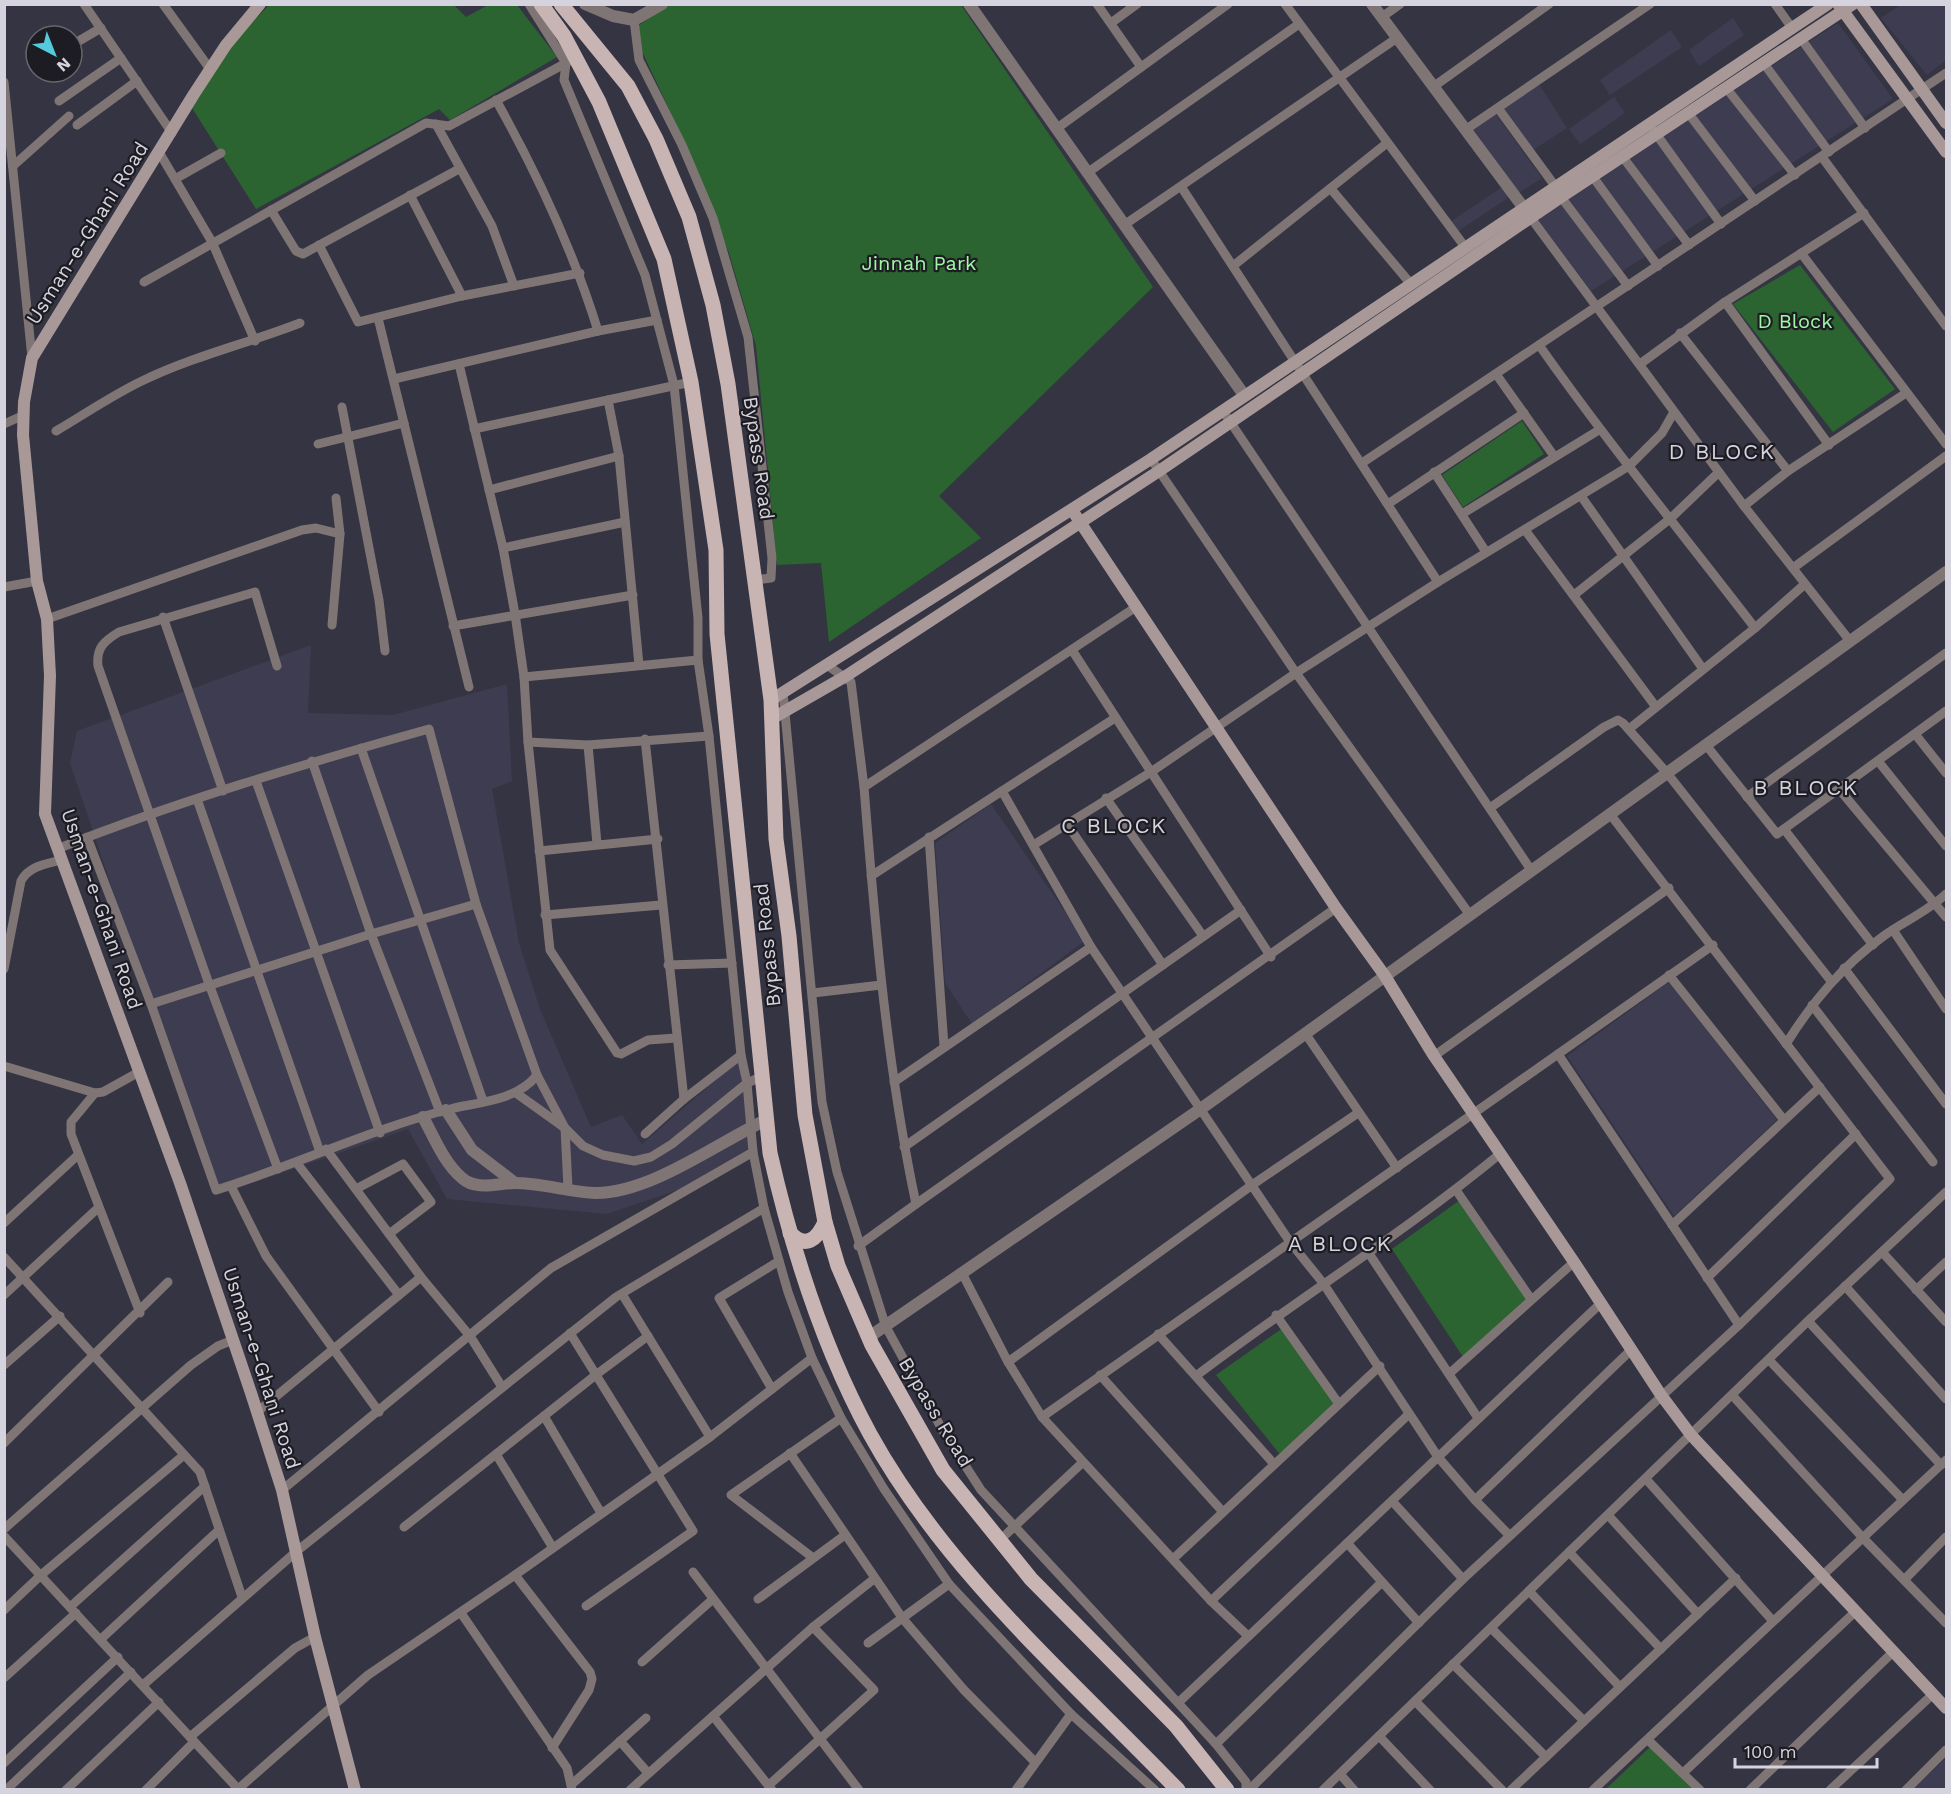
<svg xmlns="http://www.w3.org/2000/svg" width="1951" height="1794" viewBox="0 0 1951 1794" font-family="'Work Sans',sans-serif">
	<rect width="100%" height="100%" fill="#353443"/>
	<g fill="#3e3c51">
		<polygon points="1902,4 1946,5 1946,60 1927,75 1881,18"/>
		<polygon points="1733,18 1744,35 1699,66 1689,50"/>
		<polygon points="1838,23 1893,99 1591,291 1537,218"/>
		<polygon points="1671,30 1682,47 1610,95 1600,80"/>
		<polygon points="1539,84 1567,128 1533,150 1504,108"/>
		<polygon points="1614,97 1625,113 1580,144 1569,129"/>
		<polygon points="1496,114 1542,178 1517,194 1471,130"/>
		<polygon points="1502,187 1509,197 1457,232 1450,222"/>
		<polygon points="311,645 308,713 393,715 507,684 512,781 492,789 519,943 540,1009 591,1127 622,1115 642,1144 739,1060 751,1147 678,1190 607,1214 447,1199 408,1129 215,1196 70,763 77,731"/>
		<polygon points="991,804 1085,941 972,1024 945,983 935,843"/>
		<polygon points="1669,982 1777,1120 1674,1216 1567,1056"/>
		<polygon points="1946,1758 1946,1789 1913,1789"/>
	</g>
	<g fill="#2b6430">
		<polygon points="269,5 454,5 466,17 488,5 517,5 557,57 450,120 439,109 256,209 192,108 230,46"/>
		<polygon points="668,5 961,5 1153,287 939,496 981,538 829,642 821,563 777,565 756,346 729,253 682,145 682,137 632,30"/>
		<polygon points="1800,265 1895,389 1833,432 1733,304"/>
		<polygon points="1522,421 1544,454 1463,507 1442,475"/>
		<polygon points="1460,1200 1531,1299 1463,1357 1392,1249"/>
		<polygon points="1287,1325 1342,1401 1282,1457 1216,1375"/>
		<polygon points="1650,1747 1692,1789 1605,1790"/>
	</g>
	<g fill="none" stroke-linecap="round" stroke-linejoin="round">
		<g stroke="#7f7575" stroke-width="9">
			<polyline points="84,4 172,133"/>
			<polyline points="163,4 210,69"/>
			<polyline points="529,4 566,63 564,80 645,275 674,385 698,618 698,660 709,736 741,1055 747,1083 753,1152 764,1208 788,1292 812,1358 841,1418 884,1489 949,1584 1071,1714 1155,1790"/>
			<polyline points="1097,4 1141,67"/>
			<polyline points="1285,4 1465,247"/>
			<polyline points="1775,4 1792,28"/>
			<polyline points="1382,17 1400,4"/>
			<polyline points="634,20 639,60 682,145 713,218 748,337 772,558 771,578 755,580"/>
			<polyline points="1111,23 1137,4"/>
			<polyline points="1802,40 1865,128"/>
			<polyline points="72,45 101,28"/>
			<polyline points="1765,65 1829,152"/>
			<polyline points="4,82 32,358"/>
			<polyline points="1433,87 1549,4"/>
			<polyline points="1727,89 1795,175"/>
			<path d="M496,100c42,75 77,150 102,231"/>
			<polyline points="59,101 121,58"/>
			<polyline points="1498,108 1555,186"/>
			<polyline points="1689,114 1755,201"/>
			<polyline points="436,124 492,226 514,286"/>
			<polyline points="77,125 137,81"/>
			<polyline points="1056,129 1228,4"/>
			<polyline points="1465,130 1650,4"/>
			<polyline points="1654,131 1721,224"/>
			<polyline points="159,152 212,242 255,341"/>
			<polyline points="1622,156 1689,245"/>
			<polyline points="1822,157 1946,326"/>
			<polyline points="13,166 69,116"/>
			<polyline points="1087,173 1299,24"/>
			<polyline points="1593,177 1658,266"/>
			<polyline points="175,179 221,153"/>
			<polyline points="1182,188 1438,582"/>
			<polyline points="1331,189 1410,283"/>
			<polyline points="410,195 462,296"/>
			<polyline points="1561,197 1628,286"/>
			<polyline points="271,210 296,251 303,254 459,169"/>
			<polyline points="1528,214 1744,506 1850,641"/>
			<polyline points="1124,225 1397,38"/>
			<polyline points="319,245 358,322 462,296 580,273"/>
			<polyline points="1801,253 1946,444"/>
			<polyline points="1233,266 1387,143"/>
			<polyline points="144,282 426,123 449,126 568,62"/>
			<polyline points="1725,302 1829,445"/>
			<polyline points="378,318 469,687"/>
			<polyline points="1680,333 1788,471"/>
			<path d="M1539,345c68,97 144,189 216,283"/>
			<polyline points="459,364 503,548 515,614 524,677 528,742 550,950 617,1053 621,1054 648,1040 676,1038"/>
			<polyline points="1640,364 1725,302 1864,213"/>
			<polyline points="1496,374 1554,456"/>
			<polyline points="394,379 598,331 657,320"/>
			<polyline points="608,400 619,456 639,665"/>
			<polyline points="342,407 379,600 385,651"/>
			<polyline points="1223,411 1531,870"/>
			<polyline points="4,424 24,415"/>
			<polyline points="474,429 691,382"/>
			<path d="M56,431c29,-17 58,-37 88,-51 50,-24 105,-37 156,-57"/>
			<polyline points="318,444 404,423"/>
			<polyline points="1151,459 1296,673 1470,915"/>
			<polyline points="1362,463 1946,73"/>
			<polyline points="1434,472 1486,552"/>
			<polyline points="489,490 619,456"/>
			<polyline points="1581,496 1703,669"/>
			<polyline points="1388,504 1524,413"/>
			<polyline points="1744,506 1788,471 1906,393"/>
			<polyline points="1462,514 1599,430"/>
			<polyline points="1525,530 1656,707"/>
			<polyline points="503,548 625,522"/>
			<polyline points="1793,568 1946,456"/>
			<polyline points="4,587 37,581"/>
			<polyline points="1574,595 1671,518 1719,472"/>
			<polyline points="163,617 223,791"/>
			<polyline points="47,619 302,530 316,528 340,534"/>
			<polyline points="332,625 340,534 336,498"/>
			<polyline points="453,626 633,595"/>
			<polyline points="1072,650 1271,957"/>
			<polyline points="827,665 851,682 864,787"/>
			<path d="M277,666l-22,-74 -136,40c-15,9 -23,16 -21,34l111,318 69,185"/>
			<polyline points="524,677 698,660"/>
			<polyline points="783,692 822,1102 837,1172 886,1327 943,1431 981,1490 1216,1744 1246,1782 1246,1790"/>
			<polyline points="1115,718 1002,791 1091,947 1290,1242 1323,1283 1438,1457 1475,1500 1509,1535"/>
			<polyline points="1629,729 1755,628 1805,584"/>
			<polyline points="1915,734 1946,773"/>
			<polyline points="645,739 684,1099"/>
			<polyline points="528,742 588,745 709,736"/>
			<polyline points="588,745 597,844"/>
			<polyline points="1706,745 1777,834 1946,711"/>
			<polyline points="361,748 483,1101"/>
			<polyline points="312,761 371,934 440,1112"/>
			<polyline points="1878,761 1946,846"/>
			<polyline points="256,781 380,1133"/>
			<polyline points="1839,789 1946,917"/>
			<polyline points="1747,797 1946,653"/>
			<polyline points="1106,798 1203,936"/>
			<polyline points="197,799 320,1152"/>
			<polyline points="1490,808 1604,727 1618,720 1623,723 1667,773 1831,981"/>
			<polyline points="1067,824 1163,965"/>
			<polyline points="1784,829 1873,945"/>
			<polyline points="929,837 944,1046"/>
			<polyline points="1035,844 1151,772 1296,673 1438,582 1629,466 1662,433 1674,412"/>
			<path d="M57,849c121,-48 247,-85 372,-120l47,175 61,171c-18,24 -55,27 -83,33 -81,20 -158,57 -238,82l-65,-186 -64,-167"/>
			<polyline points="539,851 658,839"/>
			<polyline points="871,876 1002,791"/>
			<polyline points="545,915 661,905"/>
			<polyline points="1893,930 1946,1009"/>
			<polyline points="668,965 732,963"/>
			<polyline points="1844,968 1946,1104"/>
			<path d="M4,969l17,-88c8,-15 25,-17 40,-21"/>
			<polyline points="1669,975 1784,1120"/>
			<polyline points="813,993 881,985"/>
			<polyline points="151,1004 371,934 476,904"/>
			<polyline points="1812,1005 1933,1162"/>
			<polyline points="1305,1033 1397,1168"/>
			<path d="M1786,1044c27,-43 57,-79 99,-109 20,-14 43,-24 61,-41"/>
			<polyline points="1558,1054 1739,1325"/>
			<polyline points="1434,1056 1669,888"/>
			<polyline points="4,1066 95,1093 103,1092 139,1072"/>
			<polyline points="537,1075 565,1128 568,1188"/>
			<polyline points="894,1082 1091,947"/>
			<polyline points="95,1093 71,1122 71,1134 140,1313"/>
			<polyline points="516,1093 565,1128 583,1146 603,1155 634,1161 651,1157 672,1144 747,1083 761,1077"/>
			<polyline points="645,1134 684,1099 741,1055"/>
			<polyline points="904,1147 1241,910"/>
			<polyline points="326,1149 421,1277 470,1336 502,1387"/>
			<polyline points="296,1162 399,1295"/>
			<polyline points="231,1186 266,1256 379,1412"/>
			<polyline points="356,1189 403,1164 431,1202 389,1234"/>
			<polyline points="1456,1190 1531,1299"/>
			<polyline points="916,1204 1336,908"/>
			<polyline points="4,1223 78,1155"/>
			<polyline points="1672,1225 1820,1087"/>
			<path d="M858,1246l58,-42c-29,-137 -41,-277 -52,-417l272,-180"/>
			<polyline points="1368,1252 1478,1418"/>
			<polyline points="1882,1252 1946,1322"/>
			<polyline points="4,1257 200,1472 242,1597"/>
			<polyline points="963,1275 1008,1362 1042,1417 1211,1601 1248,1636"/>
			<polyline points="1707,1278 1856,1134"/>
			<polyline points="1845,1286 1946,1399"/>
			<polyline points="1916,1290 1946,1262"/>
			<polyline points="622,1294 710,1437"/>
			<polyline points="4,1295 98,1208"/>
			<polyline points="1276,1315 1339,1404"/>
			<polyline points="1808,1321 1941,1465"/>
			<polyline points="570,1333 693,1531 586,1606"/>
			<polyline points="1158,1334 1274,1464"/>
			<polyline points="1769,1360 1903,1500"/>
			<polyline points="1008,1362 1252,1185 1358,1113"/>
			<polyline points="4,1365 60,1316"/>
			<polyline points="1450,1373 1574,1262"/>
			<polyline points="1100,1375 1223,1512"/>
			<path d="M1196,1376c100,-76 208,-143 305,-223"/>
			<polyline points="772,1389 719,1298 779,1261"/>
			<polyline points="1732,1395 1863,1538 1946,1623"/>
			<polyline points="257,1412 421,1277"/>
			<polyline points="544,1416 601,1513"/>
			<polyline points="1042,1417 1713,945"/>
			<polyline points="4,1443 168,1282"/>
			<polyline points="790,1453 903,1619 964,1690 1035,1762"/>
			<polyline points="496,1454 553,1548"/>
			<polyline points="1646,1479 1772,1620"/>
			<polyline points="282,1490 551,1268 753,1152"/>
			<polyline points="1475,1500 1631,1350"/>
			<polyline points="1392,1501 1463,1579"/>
			<polyline points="1608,1515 1698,1614"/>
			<polyline points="404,1527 597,1374 648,1336"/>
			<polyline points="4,1529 191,1365 218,1346 233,1340"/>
			<polyline points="4,1536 239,1790"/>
			<polyline points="1000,1540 1082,1463"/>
			<polyline points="1348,1544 1419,1623"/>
			<polyline points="1569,1552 1661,1649"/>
			<polyline points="812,1557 731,1495 841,1418"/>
			<polyline points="1173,1559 1380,1366"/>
			<polyline points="693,1572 859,1790"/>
			<polyline points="515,1575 590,1672 592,1679 589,1690 552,1748"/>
			<polyline points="1905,1579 1946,1537"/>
			<polyline points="1529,1591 1620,1687"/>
			<polyline points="758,1599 845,1535"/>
			<polyline points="1211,1601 1409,1414"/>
			<polyline points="70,1607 205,1486"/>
			<polyline points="4,1610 41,1575 184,1455"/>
			<polyline points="461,1613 567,1768 572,1790"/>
			<polyline points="1491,1628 1584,1721"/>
			<polyline points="101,1639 219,1530"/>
			<polyline points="868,1643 949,1584"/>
			<polyline points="642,1662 713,1599"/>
			<polyline points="1453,1664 1546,1757"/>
			<polyline points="4,1678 76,1613"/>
			<polyline points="143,1685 297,1551 616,1297 764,1208"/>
			<polyline points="1415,1701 1502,1790"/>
			<polyline points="1179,1702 1601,1303"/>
			<polyline points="713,1716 772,1790"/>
			<polyline points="1379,1736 1430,1790"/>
			<polyline points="190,1737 295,1648 315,1637"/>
			<polyline points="1648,1740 1700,1790"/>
			<polyline points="620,1741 648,1773"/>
			<polyline points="1216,1744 1382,1582"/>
			<polyline points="4,1763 118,1657"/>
			<polyline points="1683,1773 1856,1611"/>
			<polyline points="1340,1774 1354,1790"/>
			<polyline points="571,1785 646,1718"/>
			<polyline points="769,1785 874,1690 813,1627"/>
			<polyline points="6,1790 131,1672"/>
			<polyline points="66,1790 159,1702"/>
			<polyline points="146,1790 194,1742"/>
			<polyline points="237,1790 368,1675 515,1575 710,1437 812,1358"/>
			<polyline points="630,1790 813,1627 874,1579"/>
			<polyline points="1016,1790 1071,1714"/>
			<polyline points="1249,1790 1463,1579 1739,1325 1890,1179 1610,814"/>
			<polyline points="1323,1790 1808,1321 1946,1192"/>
			<polyline points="1511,1790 1736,1578"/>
			<polyline points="1593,1790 1946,1460"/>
			<polyline points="1750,1790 1894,1651"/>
			<polyline points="1830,1790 1933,1694"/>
			<polyline points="1906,1790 1946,1750"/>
		</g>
		<g stroke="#7f7575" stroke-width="12">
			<polyline points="585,4 613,16 634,20 662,4"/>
			<polyline points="969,4 1244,395"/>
			<polyline points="1372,4 1523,207"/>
			<polyline points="446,1110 472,1150 515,1183"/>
			<path d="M423,1117c11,20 21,46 39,61 14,13 36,5 53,5 27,0 54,9 81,10 55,0 121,-50 170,-73"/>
			<polyline points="869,1337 1202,1108 1946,572"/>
		</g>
		<g stroke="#a89998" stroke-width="12">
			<polyline points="260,4 226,45 194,94 32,358 24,402 23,435 37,581 47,619 50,676 45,814 180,1183 251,1393 282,1490 315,1637 355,1790"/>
			<polyline points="1838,4 1946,152"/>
			<polyline points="1861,4 1946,123"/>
			<polyline points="1072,510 1336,908 1385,976 1434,1056 1574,1262 1661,1395 1691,1435 1946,1708"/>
			<polyline points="771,700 1151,459 1828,4"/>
			<polyline points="773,718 846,676 1159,471 1561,197 1853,4"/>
		</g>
		<g stroke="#c8b4b3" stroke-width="15">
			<path d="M541,4l23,32 35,66 65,157 27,123 25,168 1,84 53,519c22,97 52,193 100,281 76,138 200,244 308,356"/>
			<polyline points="561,4 628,86 656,139 689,217 713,305 728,384 771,700 776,839 789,936 805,1115 825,1222 838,1266 872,1345 943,1470 1031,1579 1176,1726 1227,1790"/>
			<path d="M790,1233c15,16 27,7 35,-11"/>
		</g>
	</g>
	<g text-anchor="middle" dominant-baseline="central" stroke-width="4.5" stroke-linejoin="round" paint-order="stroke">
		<g font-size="20" fill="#d5d4de" stroke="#1d1c23">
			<text transform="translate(87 233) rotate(-58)">Usman-e-Ghani Road</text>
			<text transform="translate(759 458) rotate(82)">Bypass Road</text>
			<text transform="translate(102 909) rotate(71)">Usman-e-Ghani Road</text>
			<text transform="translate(767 945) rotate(-96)">Bypass Road</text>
			<text transform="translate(262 1368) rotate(72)">Usman-e-Ghani Road</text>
			<text transform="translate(936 1412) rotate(59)">Bypass Road</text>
		</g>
		<g font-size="20" fill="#9ff8a3" stroke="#1d1c23">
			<text x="919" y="263">Jinnah Park</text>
			<text x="1795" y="321">D Block</text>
		</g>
		<g font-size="22" letter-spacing="1.5" fill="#d5d4de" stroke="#1d1c23">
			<text x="1722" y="451">D BLOCK</text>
			<text x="1806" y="787">B BLOCK</text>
			<text x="1114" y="825">C BLOCK</text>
			<text x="1340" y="1243">A BLOCK</text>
		</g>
	</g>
	<rect width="1951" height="1794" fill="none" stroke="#d5d4de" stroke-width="12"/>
	<g transform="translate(54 54) rotate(138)"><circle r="28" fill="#1d1c23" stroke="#67666e" stroke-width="1.5"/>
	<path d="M0-4.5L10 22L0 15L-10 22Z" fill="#53cbdb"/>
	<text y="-9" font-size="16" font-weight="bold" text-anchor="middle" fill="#d5d4de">N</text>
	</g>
	<path d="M1735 1758v9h142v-9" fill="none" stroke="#d5d4de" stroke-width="3"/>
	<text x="1744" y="1758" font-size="18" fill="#d5d4de" stroke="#1d1c23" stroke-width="4.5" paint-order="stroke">100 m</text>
</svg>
